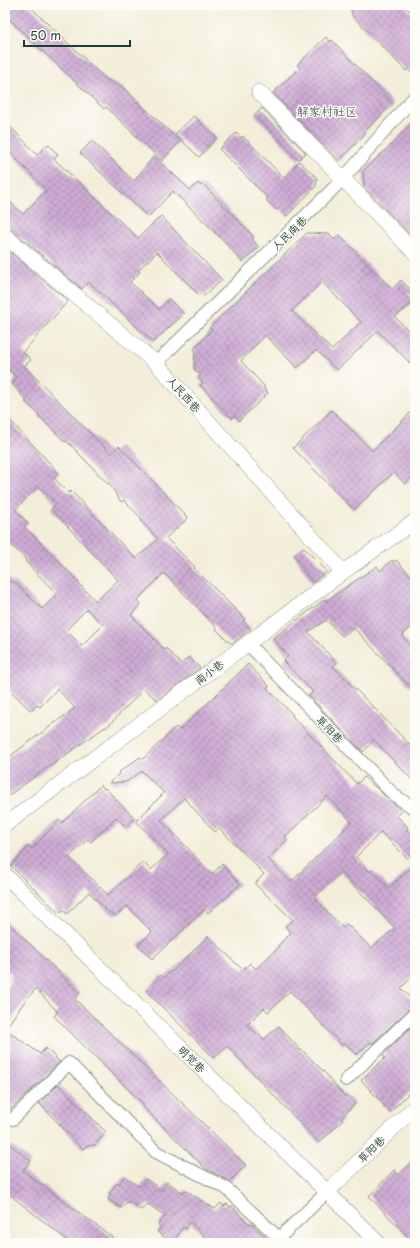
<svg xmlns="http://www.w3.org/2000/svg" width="420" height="1248" viewBox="0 0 420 1248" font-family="'Playpen Sans','LXGW WenKai TC',sans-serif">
	<defs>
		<pattern id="building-cross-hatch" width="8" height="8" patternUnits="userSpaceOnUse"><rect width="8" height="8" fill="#cfacd5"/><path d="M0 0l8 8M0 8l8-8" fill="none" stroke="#a78dae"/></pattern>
	</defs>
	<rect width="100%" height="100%" fill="#fdfcf7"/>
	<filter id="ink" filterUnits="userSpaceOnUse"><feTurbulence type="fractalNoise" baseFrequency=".025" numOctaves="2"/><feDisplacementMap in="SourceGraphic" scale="8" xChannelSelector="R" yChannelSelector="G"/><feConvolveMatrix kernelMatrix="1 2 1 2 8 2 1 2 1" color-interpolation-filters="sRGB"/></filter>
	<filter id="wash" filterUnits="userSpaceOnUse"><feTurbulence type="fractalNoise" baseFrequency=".012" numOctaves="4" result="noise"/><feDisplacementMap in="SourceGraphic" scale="16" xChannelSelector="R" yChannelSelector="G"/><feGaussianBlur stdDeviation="0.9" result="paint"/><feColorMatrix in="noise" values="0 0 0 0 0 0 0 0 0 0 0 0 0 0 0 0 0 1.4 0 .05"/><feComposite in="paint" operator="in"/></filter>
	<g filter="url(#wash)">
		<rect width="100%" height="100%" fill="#f3eed9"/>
		<g id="blocks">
			<g fill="url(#building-cross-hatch)" fill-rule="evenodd">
				<polygon points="17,5 28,5 107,80 122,87 180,141 162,161 106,107 104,109 6,16"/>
				<polygon points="346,5 404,5 415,16 415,77 408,69 406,71 373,37 351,14 353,12"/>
				<polygon points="326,37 331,42 332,40 393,104 366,130 364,133 365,134 339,161 273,93 300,67 297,65"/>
				<polygon points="262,108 306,153 298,160 255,115"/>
				<polygon points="194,116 217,138 199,157 175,134"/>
				<polygon points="415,120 415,240 364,187 363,171 391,145"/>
				<polygon points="5,121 37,155 48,144 58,155 54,159 138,238 161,216 222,280 204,296 201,293 199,295 157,252 138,270 140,272 130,282 159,309 169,299 184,314 153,342 89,282 82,289 11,229 5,227 5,197 23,214 46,190 5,147"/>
				<polygon points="236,133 241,138 243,136 284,178 299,161 317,178 316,186 287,216 280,208 277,210 266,200 268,198 219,149"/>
				<polygon points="92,141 134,181 154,156 190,190 198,183 201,186 203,184 254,237 252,239 259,247 242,262 224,241 173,191 148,217 80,153"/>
				<path d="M307,233l22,1 5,6 5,-5 53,54 9,-9 10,10 -3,3 7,8 -20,16 20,20v31l-37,-37 -41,39 -21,-20 -19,18 -32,-33 -24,26 24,26 -2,1 5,5 -29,28 -4,-5 -3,2 -32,-33 3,-2 -5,-5 3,-3 -7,-6 1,-22 17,-17 -3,-2zM322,282l39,40 -29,28 -40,-39z"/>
				<path d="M5,248l63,53 -45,51 8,8 -7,6 87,88 8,-8 69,72 -22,20 29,29 -1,1 51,51 -2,2 8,8 -18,14h-3l-14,-14 1,-1 -53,-55 -27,27 4,4 -10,11 34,35 1,-2 15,16 8,-7 11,11 -43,32 -13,-11 -38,39 -1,-1 -100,71v-38l70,-52 -18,-19 -17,18 -3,-2 -6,6 -26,-26v-110l7,8 2,-2 28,28 15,-15 -32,-33 1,-2 -21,-20v-124l54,58 -5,5 15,15 2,-2 65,68 22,-20 -17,-18 1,-2 -18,-19 -3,2 -12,-19 -1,1 -41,-43 -2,1 -27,-27 1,-1 -14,-12 2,-1 -15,-17 3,-3 -1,-2 2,-2 -11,-11zM39,486l17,18 -5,5 67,71 -22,21 -18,-18 1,-1 -55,-56 4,-3 -13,-13zM87,609l16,16 -21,21 -16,-16z"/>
				<polygon points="415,408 415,474 405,484 394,472 354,510 293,448 332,410 372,451"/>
				<polygon points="303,547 327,571 312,583 294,555"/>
				<polygon points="392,560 393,562 396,560 415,580 415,623 402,636 415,650 415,692 354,628 342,636 326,620 308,632 337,663 333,666 415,750 415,783 374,740 363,752 360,749 309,696 313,692 283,661 288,656 273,638 325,599 326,601 377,566 380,571"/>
				<path d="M248,664l21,22 -2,2 26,27 -1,1 65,68 7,-7 38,34 -5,5 11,11 -2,2 9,9v136l-14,14 14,15v3l-5,2 -38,36 -1,-2 -15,13 -11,-12 -2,3 -53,-55 -22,21 -4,-4 -17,17 17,14 15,-13 22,25 1,-1 23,23 20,24 1,-2 9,9 -14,14 2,2 -24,23 -92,-97 -13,12 -68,-67 15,-16 3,3 7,-7 1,1 36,-36 35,34 7,-7 6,6 23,-22 -1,-1 13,-13 -6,-7 8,-6 -38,-36 9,-10 -45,-46 -4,4 -31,-34 -23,22 51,54 10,-10 18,20 -9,8v1l-23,20 -3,-4 -53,50 -14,-14 14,-13 -25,-26 -11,10 -10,-6 -17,-18 -22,22 -4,-4 -4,3 -48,-47 18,-20 3,3 27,-29 3,3 39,-38 3,4 1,-1 29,30 -8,9 -10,-10 -25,25 -3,-3 -19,18 39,38 35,-33 8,8 17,-16 -32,-33 28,-28 -22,-22 -16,11 -17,1 10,-9 -1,-1 22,-16 3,2 33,-32 4,3zM327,796l25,26 -61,60 -23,-23 19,-19 -2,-3zM381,832l33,33 -25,23 -17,-18 -2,2 -14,-15zM341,872l54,56 -24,20 -24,-24 -4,4 -29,-30z"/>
				<polygon points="5,920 80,993 75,999 246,1165 230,1181 206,1169 142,1106 144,1105 54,1016 58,1012 36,989 27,998 5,1029 40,1054 46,1048 60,1062 5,1115 5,990 12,979 10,977 12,974 5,967"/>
				<polygon points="415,1023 415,1087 390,1112 361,1080 385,1058 383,1055"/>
				<polygon points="58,1084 106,1132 95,1145 86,1146 83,1149 39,1103"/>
				<polygon points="5,1141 31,1161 23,1171 120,1243 71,1243 5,1191"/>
				<polygon points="415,1159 415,1243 414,1243 369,1196 394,1170 398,1175"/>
				<polygon points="124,1176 140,1187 146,1179 156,1186 161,1191 167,1182 183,1193 185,1190 215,1209 221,1203 224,1206 227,1204 230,1207 232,1206 249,1224 251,1223 272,1243 211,1243 190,1222 186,1229 183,1227 173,1243 157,1232 161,1227 158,1225 165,1216 148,1204 141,1210 128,1201 121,1208 108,1199 111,1194 109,1193 117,1183 119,1185"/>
			</g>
		</g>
	</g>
	<g filter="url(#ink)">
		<use href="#blocks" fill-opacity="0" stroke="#899686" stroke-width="1"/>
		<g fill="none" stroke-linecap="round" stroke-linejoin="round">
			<g stroke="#899686" stroke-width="14">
				<g id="minor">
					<polyline points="156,363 343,179 415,96"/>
					<polyline points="248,644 394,795 415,809"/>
					<polyline points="346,1080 415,1013"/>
					<polyline points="13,1119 69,1063 156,1152 226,1188 279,1238 327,1192"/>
				</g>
			</g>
			<g stroke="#899686" stroke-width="16">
				<g id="tertiary">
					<polyline points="259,92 415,253"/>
					<polyline points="5,236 156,363 343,572"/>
					<polyline points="5,825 343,572 415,521"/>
					<polyline points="5,875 327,1192 378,1243"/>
					<polyline points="327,1192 415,1107"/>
				</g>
			</g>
			<use href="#minor" stroke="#fff" stroke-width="12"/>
			<use href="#tertiary" stroke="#fff" stroke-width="15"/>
		</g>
	</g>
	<g text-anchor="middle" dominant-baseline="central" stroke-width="3" stroke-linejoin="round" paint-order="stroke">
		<g font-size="11" fill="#1f3d34" stroke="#fdfcf7">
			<text transform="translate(289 233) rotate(-44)">人民南巷</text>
			<text transform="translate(184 394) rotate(48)">人民西巷</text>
			<text transform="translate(209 672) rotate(-37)">南小巷</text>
			<text transform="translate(330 729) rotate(46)">草阳巷</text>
			<text transform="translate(192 1059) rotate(44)">明觉巷</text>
			<text transform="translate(371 1149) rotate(-44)">草阳巷</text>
		</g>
		<g font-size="12" fill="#5d646c" stroke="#fdfcf7">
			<text x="327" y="111">解家村社区</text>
		</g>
	</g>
	<rect width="420" height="1248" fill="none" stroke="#fdfcf7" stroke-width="20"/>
	<path d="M24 40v6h106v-6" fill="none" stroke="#1f3d34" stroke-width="2"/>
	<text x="30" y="40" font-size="12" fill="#1f3d34" stroke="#fdfcf7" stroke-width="3" paint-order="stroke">50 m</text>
</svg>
